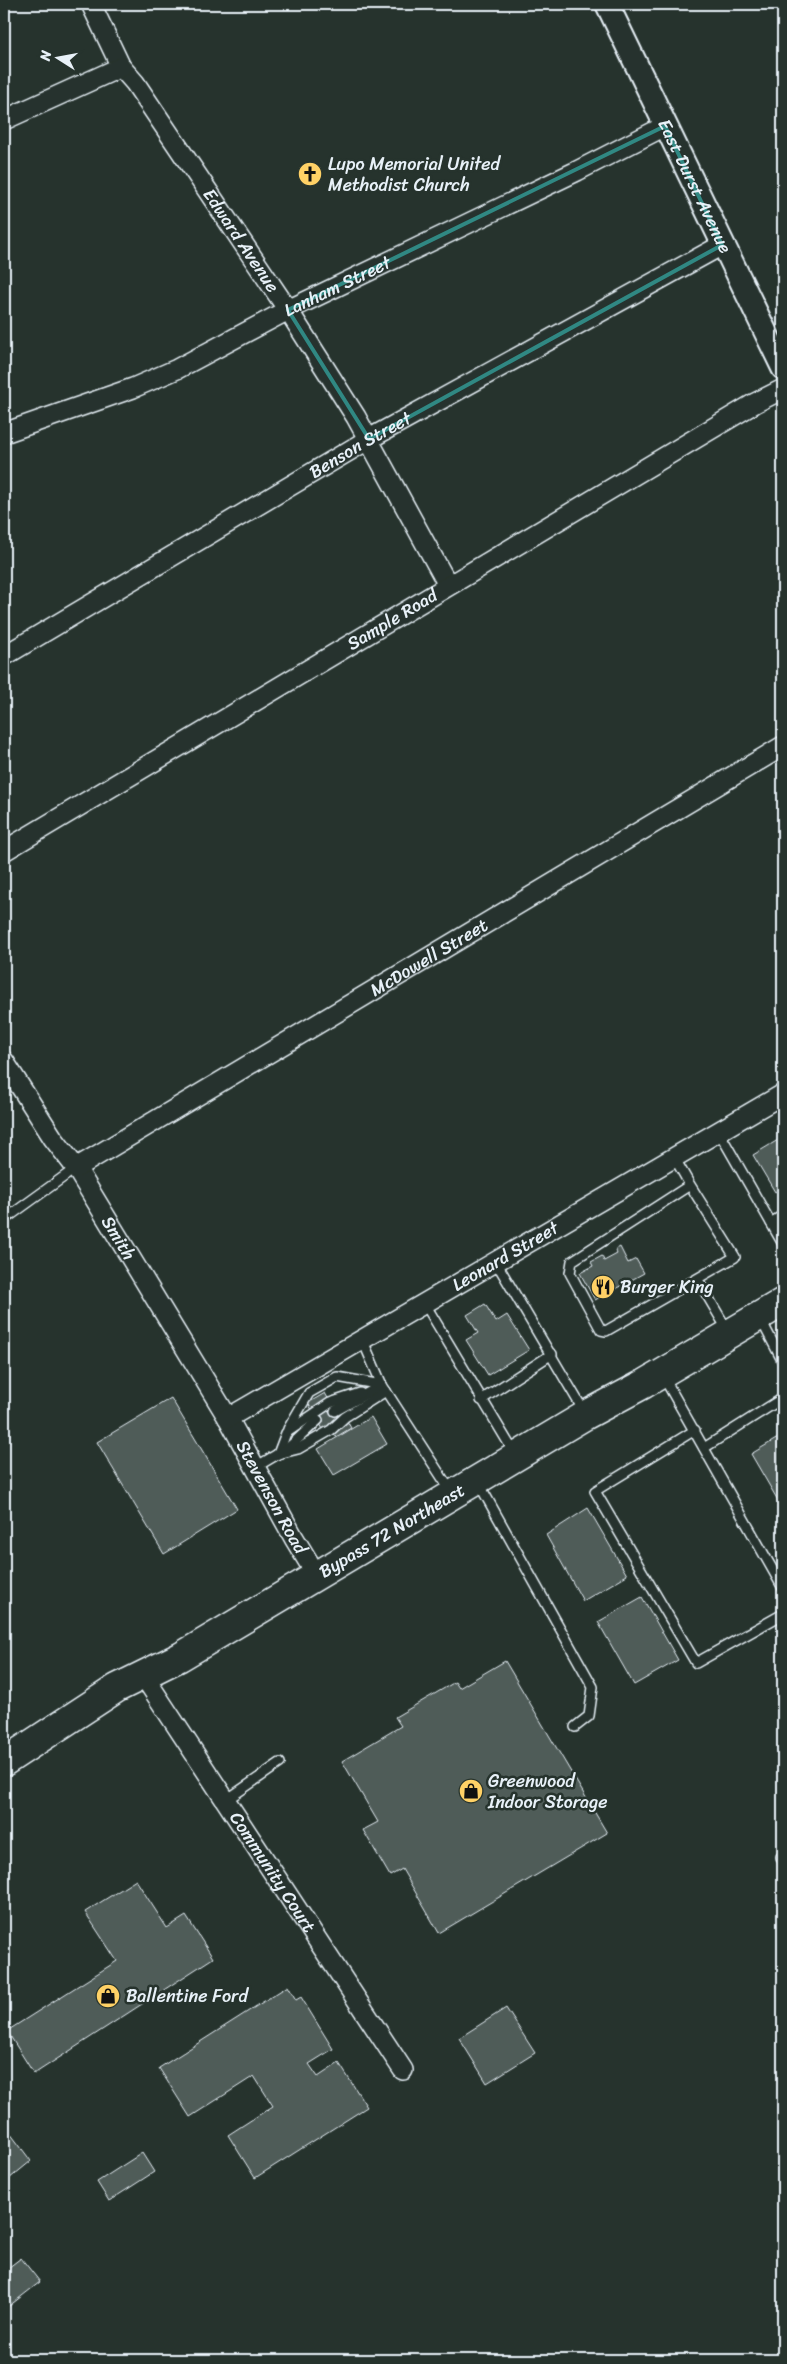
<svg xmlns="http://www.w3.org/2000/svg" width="787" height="2364" viewBox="0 0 787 2364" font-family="Sriracha,sans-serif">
	<rect width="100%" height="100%" fill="#26332d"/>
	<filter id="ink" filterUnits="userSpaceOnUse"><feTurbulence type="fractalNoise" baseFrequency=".02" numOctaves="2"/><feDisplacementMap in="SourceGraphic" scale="10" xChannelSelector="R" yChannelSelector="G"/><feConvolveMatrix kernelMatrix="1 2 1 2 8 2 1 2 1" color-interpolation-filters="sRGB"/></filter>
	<g filter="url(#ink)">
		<g fill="#505c59" stroke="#e8f1f8">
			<polygon points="783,1137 783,1187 775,1192 753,1155"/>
			<polygon points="620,1247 628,1263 636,1259 644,1273 595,1300 580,1273 593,1266 591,1262 602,1256 604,1261 617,1254 615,1250"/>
			<polygon points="485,1304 496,1322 507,1315 529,1350 488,1375 466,1340 478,1333 467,1315"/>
			<polygon points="325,1393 338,1416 343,1414 351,1428 336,1437 330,1427 324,1431 308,1403"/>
			<polygon points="171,1398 237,1509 164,1554 97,1442"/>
			<polygon points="371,1417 387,1444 334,1475 318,1449"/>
			<polygon points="783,1435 783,1509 751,1454"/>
			<polygon points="588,1508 627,1575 583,1601 546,1535"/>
			<polygon points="642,1597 678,1660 634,1685 598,1622"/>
			<polygon points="505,1661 607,1833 439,1933 402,1869 390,1876 363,1830 378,1822 342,1761 401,1726 395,1717 455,1682 459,1688"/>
			<polygon points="136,1880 167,1928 186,1916 213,1958 34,2074 7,2031 117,1961 85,1912"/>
			<polygon points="288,1986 296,2000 301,1997 333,2049 309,2064 318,2077 339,2063 367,2107 255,2178 228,2135 273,2106 254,2076 190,2117 159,2068"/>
			<polygon points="506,2008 535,2053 487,2083 459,2038"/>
			<polygon points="4,2125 31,2161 9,2179 4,2172"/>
			<polygon points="142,2153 154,2172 109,2201 97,2182"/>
			<polygon points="21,2258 40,2282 4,2310 4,2271"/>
		</g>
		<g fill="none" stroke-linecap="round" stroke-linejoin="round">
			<g stroke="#e8f1f8" stroke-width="12">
				<g id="service">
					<polyline points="719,1132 783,1244"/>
					<polyline points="674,1157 690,1185 735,1257 606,1331 601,1330 570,1273 572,1261 690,1185"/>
					<polyline points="4,1220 76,1168"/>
					<polyline points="771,1223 783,1215"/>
					<polyline points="496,1262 585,1413"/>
					<polyline points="698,1280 728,1331"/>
					<polyline points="425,1304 515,1454"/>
					<polyline points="760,1318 783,1362"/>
					<polyline points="363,1341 382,1385"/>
					<polyline points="663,1376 783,1588"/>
					<polyline points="481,1400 552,1354"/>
					<polyline points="335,1411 382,1385 452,1493"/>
					<polyline points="288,1429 309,1393 337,1377 382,1385"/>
					<polyline points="695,1430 595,1491 696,1663 783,1614"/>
					<polyline points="704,1448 783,1398"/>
					<polyline points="278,1454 286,1433 330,1403 360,1393"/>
					<polyline points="278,1454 298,1449 331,1430 345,1417 386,1391"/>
					<polyline points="254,1468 288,1448 318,1420"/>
					<polyline points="478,1482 593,1687 589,1716 575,1727"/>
					<polyline points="225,1801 280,1763"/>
					<polyline points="783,1856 781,1857 783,1862"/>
				</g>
			</g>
			<g stroke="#e8f1f8" stroke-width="22">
				<g id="minor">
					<path id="s1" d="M91,4l30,63 14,16 153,227 68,107 92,168"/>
					<polyline points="4,120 121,67"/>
					<path id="s2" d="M4,433l129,-45 44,-19 111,-59 289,-139 88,-45"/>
					<path id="s3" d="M4,656l365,-217 353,-194"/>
					<path id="s4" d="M4,851l751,-448 28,-14"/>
					<path id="s5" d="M4,1061l49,77 23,30 152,250 66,120 23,38"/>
					<path id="s6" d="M76,1168l707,-422"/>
					<path id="s7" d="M228,1418l555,-324"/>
					<path id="s8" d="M143,1675l260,395"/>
				</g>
			</g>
			<g stroke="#e8f1f8" stroke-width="26">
				<g id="tertiary">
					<path id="s9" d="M607,4l176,364"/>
				</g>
			</g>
			<g stroke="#e8f1f8" stroke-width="31">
				<g id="trunk">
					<path id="s10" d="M4,1762l113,-74 63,-31 406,-242 58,-31 139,-82"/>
				</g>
			</g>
			<use href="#service" stroke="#26332d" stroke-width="9"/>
			<use href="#minor" stroke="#26332d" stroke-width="19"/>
			<use href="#tertiary" stroke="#26332d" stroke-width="22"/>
			<use href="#trunk" stroke="#26332d" stroke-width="28"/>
		</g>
	</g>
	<path fill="none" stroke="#308883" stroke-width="4" stroke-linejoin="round" d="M665,126l57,119 -353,194 -81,-129z"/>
	<defs>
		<g id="church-disc" transform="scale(1.25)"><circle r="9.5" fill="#ffd166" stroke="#26332d"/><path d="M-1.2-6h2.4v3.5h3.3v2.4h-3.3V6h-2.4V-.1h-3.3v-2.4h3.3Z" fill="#111"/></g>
		<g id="restaurant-disc" transform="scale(1.25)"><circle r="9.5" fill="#ffd166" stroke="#26332d"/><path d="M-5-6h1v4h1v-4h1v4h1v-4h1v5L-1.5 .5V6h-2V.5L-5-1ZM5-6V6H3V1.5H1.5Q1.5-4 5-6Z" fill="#111"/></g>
		<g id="shop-disc" transform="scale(1.25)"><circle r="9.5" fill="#ffd166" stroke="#26332d"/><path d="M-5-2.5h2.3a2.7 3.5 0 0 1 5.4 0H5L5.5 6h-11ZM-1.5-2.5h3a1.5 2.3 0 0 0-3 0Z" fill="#111"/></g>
	</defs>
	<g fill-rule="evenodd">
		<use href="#church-disc" x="310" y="174"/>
		<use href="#restaurant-disc" x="603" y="1287"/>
		<use href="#shop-disc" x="471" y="1791"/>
		<use href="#shop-disc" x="108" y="1996"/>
	</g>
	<g text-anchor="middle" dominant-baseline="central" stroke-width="5" stroke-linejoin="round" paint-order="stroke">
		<g font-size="18" fill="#e8f1f8" stroke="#26332d" text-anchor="start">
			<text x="328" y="164">Lupo Memorial United<tspan x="328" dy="21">Methodist Church</tspan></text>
			<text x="620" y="1287">Burger King</text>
			<text x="488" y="1781">Greenwood<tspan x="488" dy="21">Indoor Storage</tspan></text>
			<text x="126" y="1996">Ballentine Ford</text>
		</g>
		<g font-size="18" fill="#e8f1f8" stroke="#26332d">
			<text stroke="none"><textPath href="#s9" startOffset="202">East Durst Avenue</textPath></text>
			<text stroke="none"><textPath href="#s1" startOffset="281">Edward Avenue</textPath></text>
			<text stroke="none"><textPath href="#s2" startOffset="365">Lanham Street</textPath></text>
			<text stroke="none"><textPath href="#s3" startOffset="414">Benson Street</textPath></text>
			<text stroke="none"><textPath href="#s4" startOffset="452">Sample Road</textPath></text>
			<text stroke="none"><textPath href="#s6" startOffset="411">McDowell Street</textPath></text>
			<text stroke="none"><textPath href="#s5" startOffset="211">Smith</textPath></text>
			<text stroke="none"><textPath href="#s7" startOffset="321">Leonard Street</textPath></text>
			<text stroke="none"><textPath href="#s5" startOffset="512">Stevenson Road</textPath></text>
			<text stroke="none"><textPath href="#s10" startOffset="452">Bypass 72 Northeast</textPath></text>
			<text stroke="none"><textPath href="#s8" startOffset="236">Community Court</textPath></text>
		</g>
	</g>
	<rect width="787" height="2364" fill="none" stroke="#26332d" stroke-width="20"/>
	<rect x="10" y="10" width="767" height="2344" fill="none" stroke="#e8f1f8" stroke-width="2" filter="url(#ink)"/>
	<g transform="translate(58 58) rotate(281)" stroke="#26332d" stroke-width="4" paint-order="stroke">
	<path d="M0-4L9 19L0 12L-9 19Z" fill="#e8f1f8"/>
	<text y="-8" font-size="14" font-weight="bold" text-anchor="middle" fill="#e8f1f8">N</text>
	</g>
</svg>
